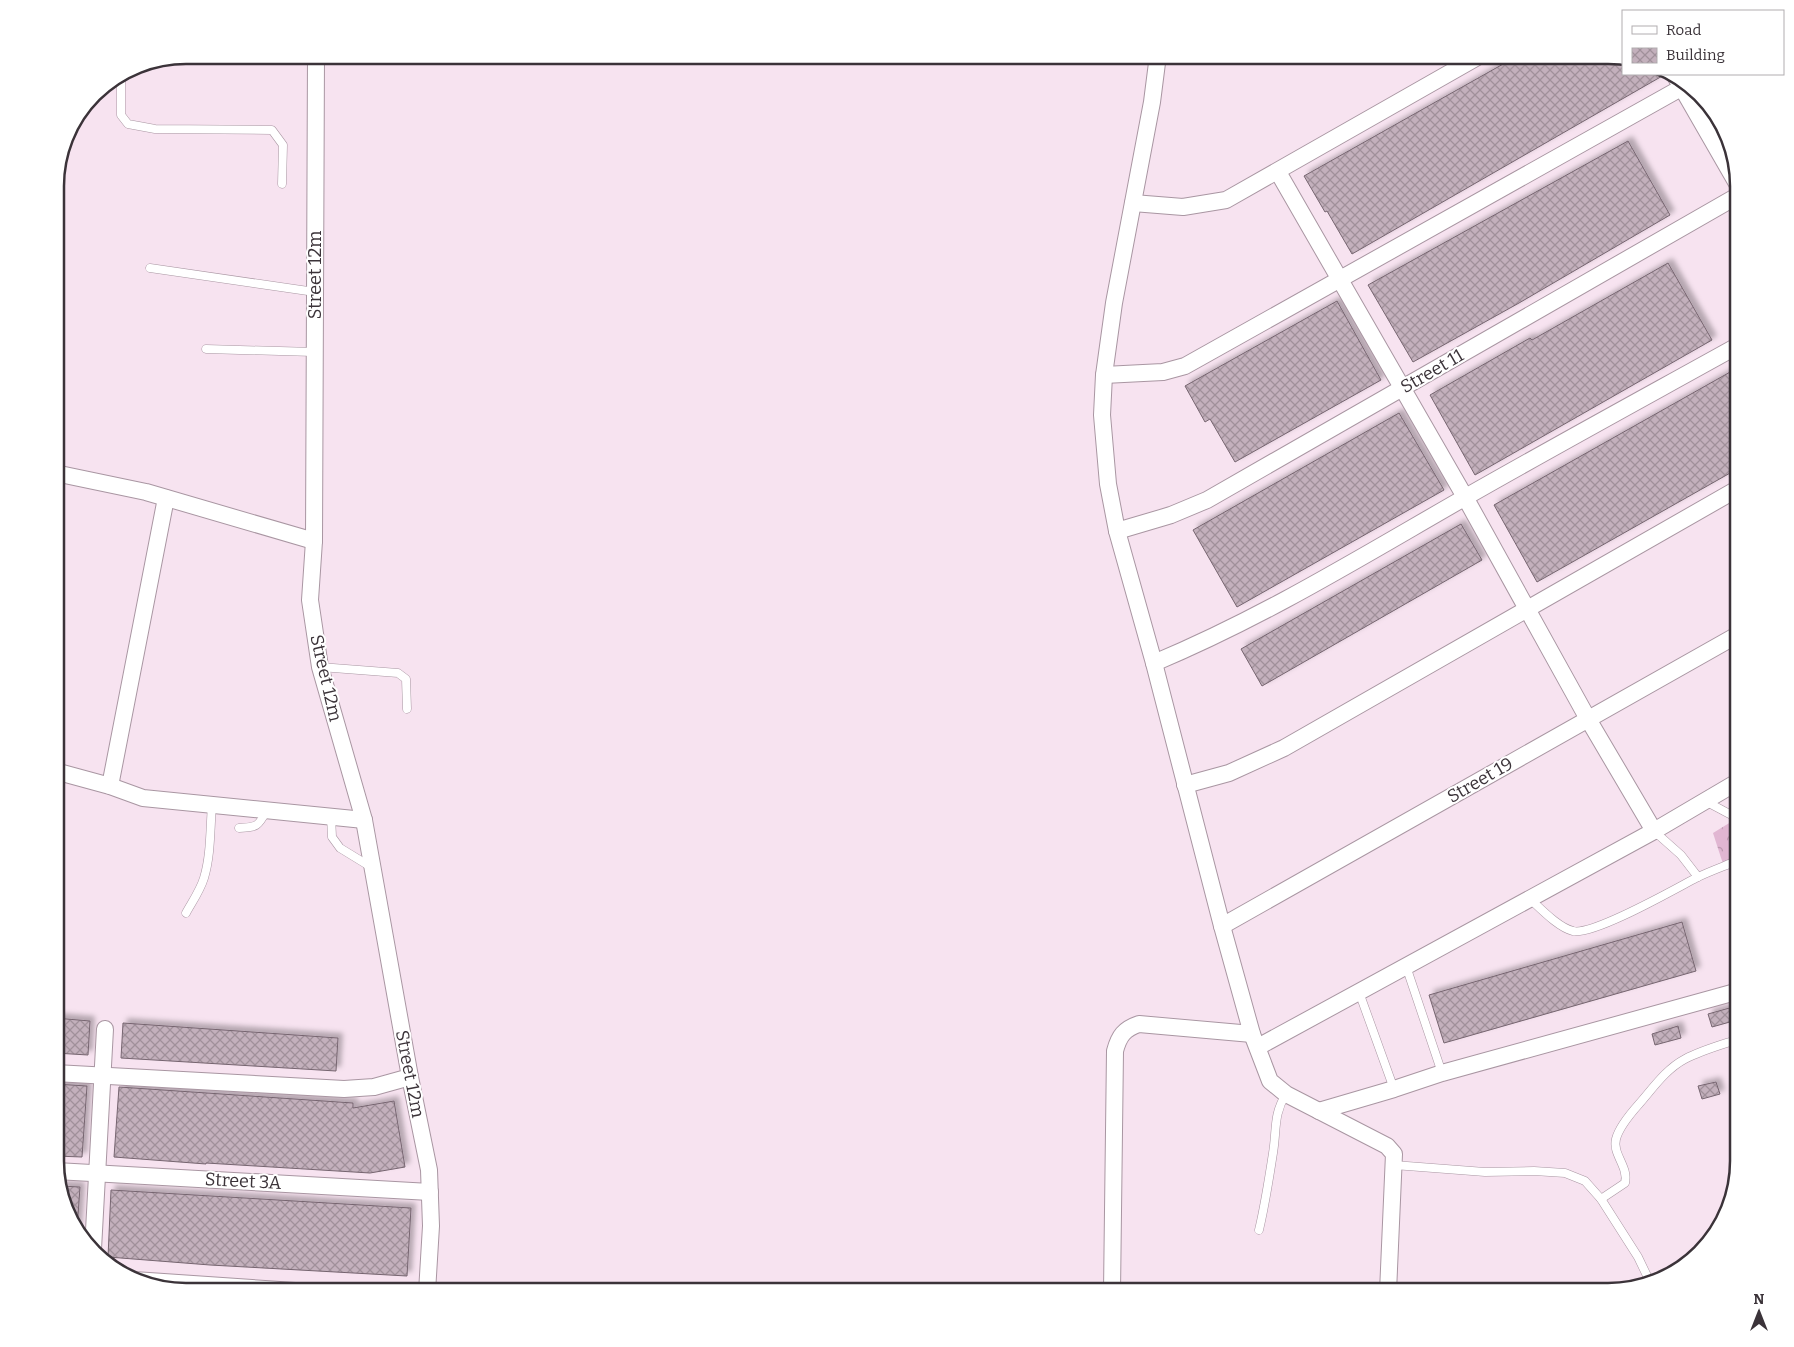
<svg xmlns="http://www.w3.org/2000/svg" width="1794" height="1347" viewBox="0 0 1794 1347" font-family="Bitter,serif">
	<defs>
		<pattern id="grass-dots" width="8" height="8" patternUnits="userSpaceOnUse" patternTransform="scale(1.25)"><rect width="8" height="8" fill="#e1b6d2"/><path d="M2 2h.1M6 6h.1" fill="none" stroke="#b895ab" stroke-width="1.8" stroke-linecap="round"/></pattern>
		<pattern id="forest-crowns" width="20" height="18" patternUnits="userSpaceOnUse" patternTransform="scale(1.25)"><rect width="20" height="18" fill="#e1b6d2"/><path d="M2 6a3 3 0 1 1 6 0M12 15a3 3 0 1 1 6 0" fill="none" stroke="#b895ab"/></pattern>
		<pattern id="building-cross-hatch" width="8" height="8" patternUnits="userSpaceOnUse" patternTransform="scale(1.25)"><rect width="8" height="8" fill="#c3b0bc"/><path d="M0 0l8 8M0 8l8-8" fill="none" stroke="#a0909a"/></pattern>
		<filter id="shadow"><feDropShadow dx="4.5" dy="-4.5" stdDeviation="2.5" flood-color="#0004"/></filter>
	</defs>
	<rect width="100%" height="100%" fill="#f7e3f0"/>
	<polygon fill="url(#grass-dots)" points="1687,82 1725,128 1734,164"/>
	<polygon fill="url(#forest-crowns)" points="1739,817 1739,861 1724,867 1713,833"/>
	<g fill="url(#building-cross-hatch)" stroke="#766570" filter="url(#shadow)">
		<polygon points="1510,55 1609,55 1623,57 1623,74 1664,75 1352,254 1327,211 1325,212 1304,176 1512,59"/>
		<polygon points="1628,141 1670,215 1519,303 1413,362 1368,285"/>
		<polygon points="1668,263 1712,340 1475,475 1430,395 1530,338 1532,340"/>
		<polygon points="1337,301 1381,380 1235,462 1210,419 1205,422 1185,386"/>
		<polygon points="1739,367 1739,468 1537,582 1494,505"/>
		<polygon points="1399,413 1444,490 1237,607 1193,530"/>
		<polygon points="1461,524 1482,560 1262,686 1241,649"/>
		<polygon points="1682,922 1696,971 1444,1043 1429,995"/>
		<polygon points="1733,1007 1737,1020 1712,1027 1708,1014"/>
		<polygon points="55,1018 90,1021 88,1055 55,1053"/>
		<polygon points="123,1023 338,1038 336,1071 121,1058"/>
		<polygon points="1678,1026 1681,1038 1655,1045 1652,1034"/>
		<polygon points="1716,1082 1720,1094 1702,1099 1698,1086"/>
		<polygon points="55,1084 87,1086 82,1157 55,1156"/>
		<polygon points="119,1087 353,1103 353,1108 394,1101 405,1167 370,1173 206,1163 206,1164 114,1157"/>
		<polygon points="60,1186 80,1187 77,1230 69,1219"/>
		<polygon points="111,1190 411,1208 407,1276 210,1265 108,1257"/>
	</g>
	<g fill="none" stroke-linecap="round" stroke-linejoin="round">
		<g stroke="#a996a2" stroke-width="9">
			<g id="service">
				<polyline points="121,74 121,115 128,124 155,129 272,130 283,145 282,184"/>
				<polyline points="150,268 315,292"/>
				<polyline points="206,349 314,352"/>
				<polyline points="320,667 398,673 406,679 407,709"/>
				<polyline points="1705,801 1739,819"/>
				<polyline points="331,816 332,837 340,848 371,867"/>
				<path d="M239,828c18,-1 19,-1 28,-18"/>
				<polyline points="1654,831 1681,855 1698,877"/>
				<path d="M1530,899c11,10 29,29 43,32 20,5 102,-42 123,-53 14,-7 29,-12 43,-18"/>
				<path d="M186,913c6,-11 14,-22 18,-35 7,-23 6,-49 8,-73"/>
				<polyline points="1406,966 1442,1073"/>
				<polyline points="1359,992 1394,1089"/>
				<polyline points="1394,1165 1485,1172 1534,1171 1565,1173 1585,1181 1601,1199 1638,1257 1650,1282"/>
				<path d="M1601,1199l24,-16c4,-16 -13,-29 -9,-44 3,-12 15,-26 23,-35 14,-16 27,-35 46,-45 17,-9 36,-14 54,-20"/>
				<path d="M1259,1230c6,-25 10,-51 14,-77 4,-24 0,-38 13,-59"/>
			</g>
		</g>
		<g stroke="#a996a2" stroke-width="18">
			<g id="minor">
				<polyline points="316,55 314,541 310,600 320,667 364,820 410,1077 429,1170 431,1226 427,1292"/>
				<polyline points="1158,55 1152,102 1114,303 1104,375 1102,415 1108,484 1117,531 1154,663 1222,926 1252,1034 1270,1081 1286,1094 1387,1146 1394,1154 1388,1292"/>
				<polyline points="1674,74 1739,187"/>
				<polyline points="1278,172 1465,497 1588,719 1654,831"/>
				<polyline points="1133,203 1183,207 1226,200 1481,55"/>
				<polyline points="1104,375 1163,372 1185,366 1681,88"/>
				<polyline points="55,473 146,492 314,541"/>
				<polyline points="1117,531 1171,515 1207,500 1739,195"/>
				<path d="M1154,663c110,-46 207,-106 310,-165 91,-52 183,-102 275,-153"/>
				<polyline points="55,771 110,786 143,798 364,820"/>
				<polyline points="1185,785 1229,773 1284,748 1739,488"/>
				<polyline points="110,786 166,498"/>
				<polyline points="1222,926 1739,634"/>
				<polyline points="1258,1047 1654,831 1739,781"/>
				<polyline points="55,1073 344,1089 374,1087 410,1077"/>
				<polyline points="1319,1111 1394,1089 1442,1073 1739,991"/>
				<polyline points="56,1171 430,1192"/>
				<polyline points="93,1249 105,1029"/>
				<polyline points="134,1280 310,1292"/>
				<path d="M1112,1292l3,-241c4,-15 9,-22 24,-27l113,10"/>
			</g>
		</g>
		<use href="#service" stroke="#fff" stroke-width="8"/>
		<use href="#minor" stroke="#fff" stroke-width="16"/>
	</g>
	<g text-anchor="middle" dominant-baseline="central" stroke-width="4" stroke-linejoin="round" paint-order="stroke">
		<g font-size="18" fill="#3b3339" stroke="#fff">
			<text transform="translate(315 275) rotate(-90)">Street 12m</text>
			<text transform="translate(1432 371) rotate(-30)">Street 11</text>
			<text transform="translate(326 678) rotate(77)">Street 12m</text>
			<text transform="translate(1480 780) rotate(-30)">Street 19</text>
			<text transform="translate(410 1074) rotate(79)">Street 12m</text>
			<text transform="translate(243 1181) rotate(3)">Street 3A</text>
		</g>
	</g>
	<path d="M0 0H1794V1347H0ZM186 64H1608A122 122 0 0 1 1730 186V1161A122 122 0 0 1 1608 1283H186A122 122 0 0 1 64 1161V186A122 122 0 0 1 186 64Z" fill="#fff" fill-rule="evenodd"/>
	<path fill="none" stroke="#3b3339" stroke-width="2.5" d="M186 64H1608A122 122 0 0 1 1730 186V1161A122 122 0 0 1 1608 1283H186A122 122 0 0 1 64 1161V186A122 122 0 0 1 186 64Z"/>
	<rect x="1622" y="10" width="162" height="65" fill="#ffffff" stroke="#b1adb0"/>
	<rect x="1632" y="26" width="25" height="8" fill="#ffffff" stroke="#b1adb0"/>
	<text x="1666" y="35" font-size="15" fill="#3b3339">Road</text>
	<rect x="1632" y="48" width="25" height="15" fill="url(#building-cross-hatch)" stroke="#b1adb0"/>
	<text x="1666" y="60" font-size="15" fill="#3b3339">Building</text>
	<g transform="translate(1759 1312)" stroke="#ffffff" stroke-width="4" paint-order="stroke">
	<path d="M0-4L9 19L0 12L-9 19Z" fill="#3b3339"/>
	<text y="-8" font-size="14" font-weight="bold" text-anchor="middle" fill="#3b3339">N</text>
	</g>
</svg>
